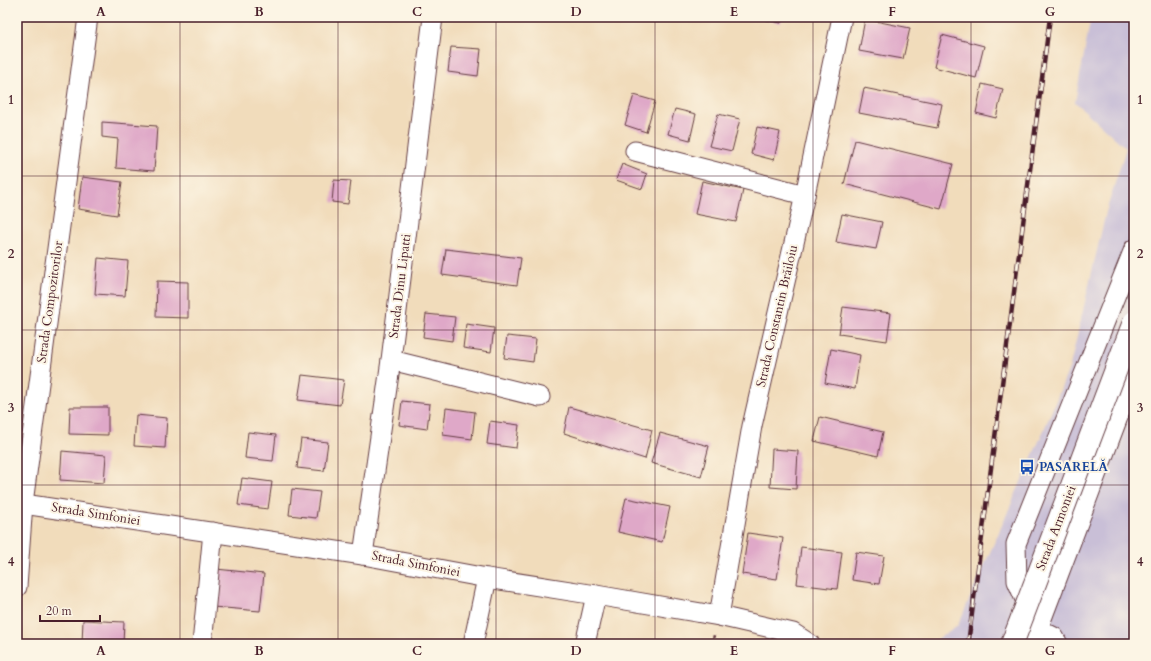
<svg xmlns="http://www.w3.org/2000/svg" width="1151" height="661" viewBox="0 0 1151 661" font-family="Cardo,serif">
	<rect width="100%" height="100%" fill="#fcf5e5"/>
	<filter id="ink" filterUnits="userSpaceOnUse"><feTurbulence type="fractalNoise" baseFrequency=".025" numOctaves="2"/><feDisplacementMap in="SourceGraphic" scale="8" xChannelSelector="R" yChannelSelector="G"/><feConvolveMatrix kernelMatrix="1 2 1 2 8 2 1 2 1" color-interpolation-filters="sRGB"/></filter>
	<filter id="wash" filterUnits="userSpaceOnUse"><feTurbulence type="fractalNoise" baseFrequency=".012" numOctaves="4" result="noise"/><feDisplacementMap in="SourceGraphic" scale="16" xChannelSelector="R" yChannelSelector="G"/><feGaussianBlur stdDeviation="0.9" result="paint"/><feColorMatrix in="noise" values="0 0 0 0 0 0 0 0 0 0 0 0 0 0 0 0 0 1.4 0 .05"/><feComposite in="paint" operator="in"/></filter>
	<g filter="url(#wash)">
		<rect width="100%" height="100%" fill="#f1dcbb"/>
		<polygon fill="#c9bfd7" points="1091,17 1134,17 1134,644 930,644 958,625 1043,432 1070,366 1106,212 1126,148 1075,102"/>
		<g id="blocks">
			<g fill="#dfa8c8">
				<polygon points="752,17 782,17 781,23"/>
				<polygon points="865,19 910,28 903,59 859,51"/>
				<polygon points="942,35 984,46 976,78 934,67"/>
				<polygon points="451,47 481,49 478,76 448,72"/>
				<polygon points="982,84 1003,89 996,118 976,113"/>
				<polygon points="864,88 942,104 937,128 859,113"/>
				<polygon points="634,95 655,101 646,132 625,125"/>
				<polygon points="675,109 696,114 690,140 668,134"/>
				<polygon points="718,114 740,119 732,151 709,146"/>
				<polygon points="102,122 157,126 154,171 116,168 118,139 102,137"/>
				<polygon points="757,127 780,132 774,160 751,154"/>
				<polygon points="855,140 953,164 941,209 844,184"/>
				<polygon points="622,164 647,174 642,189 616,180"/>
				<polygon points="82,177 122,182 117,215 78,209"/>
				<polygon points="334,180 351,181 348,204 332,202"/>
				<polygon points="702,181 743,190 736,222 695,214"/>
				<polygon points="842,214 882,222 876,249 836,242"/>
				<polygon points="446,249 521,258 517,285 442,275"/>
				<polygon points="98,258 128,261 125,296 95,294"/>
				<polygon points="157,281 188,282 188,318 156,317"/>
				<polygon points="843,307 891,313 887,341 839,334"/>
				<polygon points="426,314 455,317 452,341 423,337"/>
				<polygon points="466,324 494,328 491,352 463,348"/>
				<polygon points="507,336 536,339 533,362 504,358"/>
				<polygon points="831,349 860,355 855,389 825,383"/>
				<polygon points="302,375 344,380 340,405 298,400"/>
				<polygon points="402,401 430,404 427,429 399,425"/>
				<polygon points="70,407 108,407 108,435 69,434"/>
				<polygon points="569,407 652,430 645,459 564,433"/>
				<polygon points="446,408 475,412 472,439 443,435"/>
				<polygon points="136,415 167,418 165,448 134,446"/>
				<polygon points="820,417 883,432 878,456 814,441"/>
				<polygon points="490,421 519,425 516,448 487,444"/>
				<polygon points="248,432 276,435 273,461 245,458"/>
				<polygon points="660,433 709,446 701,477 651,463"/>
				<polygon points="301,439 328,442 324,471 297,468"/>
				<polygon points="772,449 798,451 796,489 770,487"/>
				<polygon points="62,451 106,455 104,483 60,480"/>
				<polygon points="242,478 272,482 268,509 238,505"/>
				<polygon points="292,489 320,492 316,518 289,515"/>
				<polygon points="626,498 670,507 662,542 618,532"/>
				<polygon points="748,533 783,538 777,579 742,574"/>
				<polygon points="801,547 842,552 837,589 797,584"/>
				<polygon points="856,552 884,556 879,584 852,580"/>
				<polygon points="216,569 264,574 260,611 213,607"/>
				<polygon points="83,620 124,622 123,644 82,644"/>
				<polygon points="217,641 236,643 236,644 217,644"/>
			</g>
		</g>
	</g>
	<g filter="url(#ink)">
		<use href="#blocks" fill-opacity="0" stroke="#633b41" stroke-width="1"/>
		<g fill="none" stroke-linecap="round" stroke-linejoin="round">
			<g stroke="#633b41" stroke-width="21">
				<g id="minor">
					<polyline points="635,151 805,195"/>
					<polyline points="391,360 540,397"/>
					<polyline points="17,503 363,555 487,578 596,595 719,616 793,633 810,644"/>
					<polyline points="363,555 391,360 433,17"/>
					<polyline points="17,587 23,503 88,17"/>
					<polyline points="719,616 752,426 805,195 842,17"/>
					<polyline points="202,644 213,532"/>
					<polyline points="473,644 487,578"/>
					<polyline points="585,644 596,595"/>
					<polyline points="1033,644 1038,629 1134,375"/>
					<polyline points="1058,644 1054,637 1038,629 1017,581 1016,544 1134,249"/>
				</g>
			</g>
			<polyline stroke="#633b41" stroke-width="2.5" stroke-dasharray="3 3" stroke-linecap="butt" points="712,644 714,635"/>
			<use href="#minor" stroke="#fff" stroke-width="19"/>
			<g stroke="#4a1f2b" stroke-width="4.5">
				<polyline id="rail" points="968,644 1050,17"/>
			</g>
			<use href="#rail" stroke="#fcf5e5" stroke-width="3" stroke-dasharray="9" stroke-linecap="butt"/>
			<g stroke="#633b41" stroke-width="24" stroke-linecap="butt">
				<polyline id="major-bridge" points="1012,644 1134,322"/>
			</g>
			<use href="#major-bridge" stroke="#fff" stroke-width="22"/>
		</g>
	</g>
	<path fill="none" stroke="#4a1f2b" stroke-width="1" stroke-opacity="0.55" d="M180,17v627M338,17v627M496,17v627M655,17v627M813,17v627M971,17v627M17,176h1117M17,330h1117M17,485h1117"/>
	<defs>
		<g id="bus-bare" transform="scale(1.2)"><path d="M-5-6H5V4H4V6H2V4H-2V6H-4V4H-5ZM-3.5-4V0h7V-4ZM-3.5 1.2v1.5H-2V1.2ZM2 1.2v1.5H3.5V1.2Z" fill="#1a4fb4" stroke="#fcf5e5" stroke-width="2.5" paint-order="stroke"/></g>
	</defs>
	<g fill-rule="evenodd">
		<use href="#bus-bare" x="1027" y="467"/>
	</g>
	<g text-anchor="middle" dominant-baseline="central" stroke-width="4" stroke-linejoin="round" paint-order="stroke">
		<g font-size="13" fill="#4a1f2b" stroke="#fcf5e5">
			<text transform="translate(400 286) rotate(-83)">Strada Dinu Lipatti</text>
			<text transform="translate(50 302) rotate(-82)">Strada Compozitorilor</text>
			<text transform="translate(777 316) rotate(-77)">Strada Constantin Brăiloiu</text>
			<text transform="translate(96 514) rotate(9)">Strada Simfoniei</text>
			<text transform="translate(1056 528) rotate(-69)">Strada Armoniei</text>
			<text transform="translate(416 564) rotate(11)">Strada Simfoniei</text>
		</g>
		<g font-size="13" font-weight="bold" fill="#164399" stroke="#fcf5e5" text-anchor="start">
			<text x="1039" y="467">PASARELĂ</text>
		</g>
	</g>
	<rect width="1151" height="661" fill="none" stroke="#fcf5e5" stroke-width="44"/>
	<path d="M40 615v6h60v-6" fill="none" stroke="#4a1f2b" stroke-width="2"/>
	<text x="46" y="615" font-size="12" fill="#4a1f2b" stroke="#fcf5e5" stroke-width="3" paint-order="stroke">20 m</text>
	<rect x="22" y="22" width="1107" height="617" fill="none" stroke="#4a1f2b" stroke-width="1.5"/>
	<g font-size="13" text-anchor="middle" font-weight="bold" fill="#4a1f2b">
		<text x="101" y="16">A</text>
		<text x="259" y="16">B</text>
		<text x="417" y="16">C</text>
		<text x="576" y="16">D</text>
		<text x="734" y="16">E</text>
		<text x="892" y="16">F</text>
		<text x="1050" y="16">G</text>
		<text x="11" y="104">1</text>
		<text x="1140" y="104">1</text>
		<text x="11" y="258">2</text>
		<text x="1140" y="258">2</text>
		<text x="11" y="412">3</text>
		<text x="1140" y="412">3</text>
		<text x="11" y="566">4</text>
		<text x="1140" y="566">4</text>
		<text x="101" y="655">A</text>
		<text x="259" y="655">B</text>
		<text x="417" y="655">C</text>
		<text x="576" y="655">D</text>
		<text x="734" y="655">E</text>
		<text x="892" y="655">F</text>
		<text x="1050" y="655">G</text>
	</g>
</svg>
